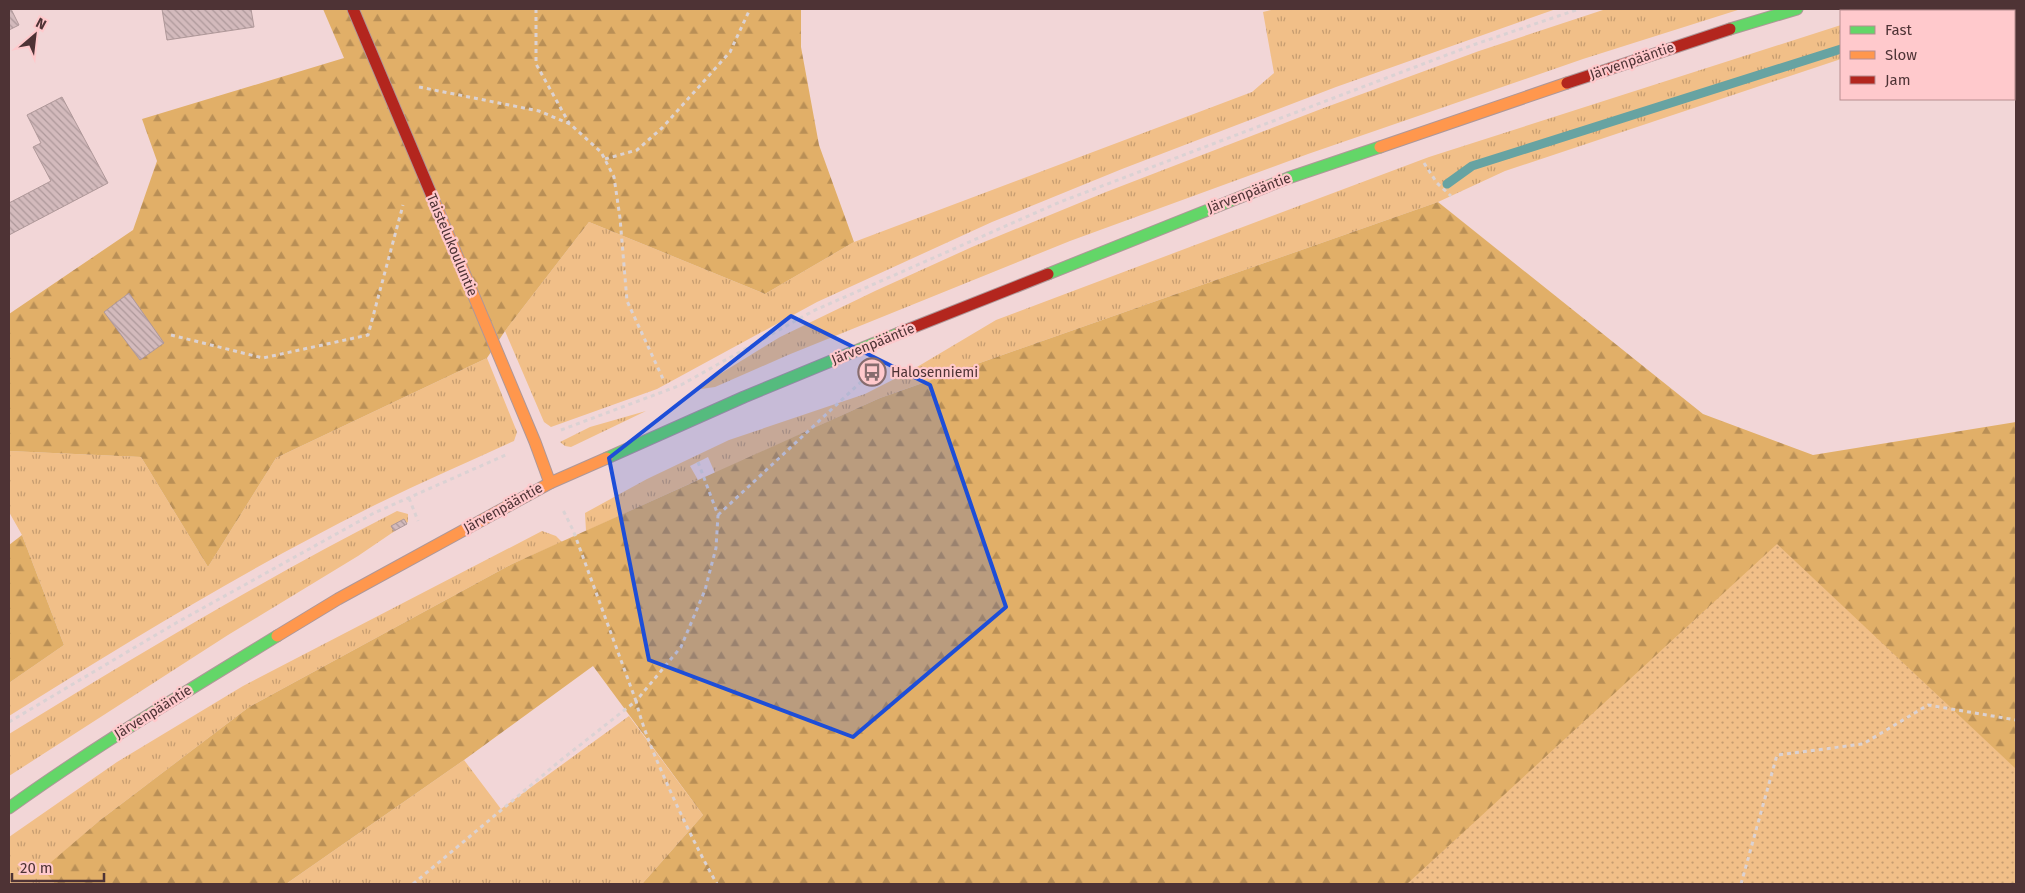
<svg xmlns="http://www.w3.org/2000/svg" width="2025" height="893" viewBox="0 0 2025 893" font-family="'Fira Sans',sans-serif">
	<defs>
		<pattern id="grass-tufts" width="24" height="20" patternUnits="userSpaceOnUse" patternTransform="scale(1.25)"><rect width="24" height="20" fill="#f1bf88"/><path d="M3 7l-1-3M5 7V3M7 7l1-3M15 17l-1-3M17 17v-4M19 17l1-3" fill="none" stroke="#c59c70"/></pattern>
		<pattern id="forest-firs" width="22" height="20" patternUnits="userSpaceOnUse" patternTransform="scale(1.25)"><rect width="22" height="20" fill="#e1af68"/><path d="M5 1l3.5 6h-7zM16 11l3.5 6h-7z" fill="#b98f56"/></pattern>
		<pattern id="park-dots" width="8" height="8" patternUnits="userSpaceOnUse" patternTransform="scale(1.25)"><rect width="8" height="8" fill="#f1bf88"/><path d="M2 2h.1M6 6h.1" fill="none" stroke="#c59c70" stroke-width="1.8" stroke-linecap="round"/></pattern>
		<pattern id="building-back-hatch" width="6" height="6" patternUnits="userSpaceOnUse" patternTransform="scale(1.25)"><rect width="6" height="6" fill="#d3babc"/><path d="M-1 5l2 2M0 0l6 6M5-1l2 2" fill="none" stroke="#ad989a"/></pattern>
	</defs>
	<rect width="100%" height="100%" fill="#f2d6d7"/>
	<g fill="url(#grass-tufts)">
		<polygon points="1275,9 1556,9 1336,87 1122,169 992,222 817,302 657,389 551,427 544,422 505,331 589,222 765,294 854,242 1252,92 1274,73 1263,12"/>
		<polygon points="1606,9 1741,9 1583,59 1308,154 1070,241 788,355 715,387 694,390 780,337 875,291 972,247 1106,192 1321,109 1479,51"/>
		<polygon points="1892,9 1994,9 1987,11 1884,11"/>
		<polygon points="1841,25 1841,59 1505,171 1438,202 880,398 715,473 708,457 690,466 698,480 586,531 585,513 647,479 729,440 865,394 912,370 996,320 1429,157"/>
		<path d="M487,358l30,74 -3,9c-46,21 -92,41 -137,63 -127,63 -248,137 -368,212v-33l55,-38 -42,-110 -13,-23v-61l132,6 67,110 68,-109z"/>
		<polygon points="646,411 571,447 565,446 560,442 590,427"/>
		<path d="M397,511l11,3v8l-50,34 -130,79 -219,141v-42c127,-78 255,-155 388,-223z"/>
		<polygon points="542,531 556,536 562,542 512,564 249,707 99,821 44,869 55,884 9,884 9,837 117,762 243,686"/>
		<polygon points="629,716 703,815 642,884 286,884 464,760 501,809"/>
	</g>
	<g fill="url(#forest-firs)">
		<polygon points="323,9 801,9 801,47 819,145 854,242 765,294 589,222 505,331 487,358 276,458 208,567 141,457 9,451 9,314 133,230 157,161 142,119 344,58"/>
		<polygon points="1438,202 1703,414 1813,455 2016,422 2016,884 642,884 703,815 593,666 464,760 286,884 55,884 43,869 99,821 249,707 512,564 880,398"/>
		<polygon points="22,535 64,645 9,683 9,545"/>
	</g>
	<polygon fill="url(#park-dots)" points="1777,544 2016,769 2016,884 1407,884"/>
	<g fill="none" stroke-linecap="round" stroke-linejoin="round">
		<g stroke="#67a3a2" stroke-width="9">
			<polyline points="1959,11 1967,9"/>
			<polyline points="1447,184 1472,166 1841,49"/>
		</g>
	</g>
	<g fill="url(#building-back-hatch)" stroke="#af9899">
		<polygon points="9,9 11,9 19,25 9,30"/>
		<polygon points="162,9 251,9 254,27 167,40"/>
		<polygon points="62,97 108,183 9,235 9,203 51,181 33,147 41,143 27,115"/>
		<polygon points="129,293 164,343 140,360 104,312"/>
		<polygon points="404,519 407,524 394,531 391,526"/>
	</g>
	<g fill="none" stroke-linecap="round" stroke-linejoin="round">
		<g stroke="#ae9798" stroke-width="13">
			<g id="fast">
				<polyline points="1730,29 1797,9"/>
				<polyline points="1048,274 1288,178 1380,147"/>
				<polyline points="607,458 744,397 899,333"/>
				<path d="M9,808c86,-62 177,-116 268,-172"/>
			</g>
		</g>
		<g stroke="#ae9798" stroke-width="13">
			<g id="slow">
				<polyline points="1380,147 1567,83"/>
				<polyline points="432,196 535,442 550,483"/>
				<polyline points="277,636 338,599 550,483 607,458"/>
			</g>
		</g>
		<g stroke="#ae9798" stroke-width="13">
			<g id="jam">
				<polyline points="353,9 432,196"/>
				<polyline points="1567,83 1730,29"/>
				<polyline points="899,333 1048,274"/>
			</g>
		</g>
		<g stroke="#dbd2d3" stroke-width="3" stroke-dasharray="4 4" stroke-linecap="butt">
			<polyline points="536,9 536,64 569,123"/>
			<polyline points="419,87 539,111 570,124 601,152 614,177 620,218 627,301 664,381"/>
			<polyline points="605,159 637,150 662,128 730,52 750,9"/>
			<polyline points="1424,163 1437,183 1451,196"/>
			<polyline points="171,335 263,358 368,335 403,205"/>
			<polyline points="561,430 681,385 813,311 1060,202 1473,45 1579,9"/>
			<path d="M698,462l20,53 -2,33 -11,42 -24,57 -45,54c6,24 15,46 25,69 17,39 35,77 56,114"/>
			<polyline points="409,498 418,521"/>
			<polyline points="718,515 862,381"/>
			<polyline points="9,722 176,623 374,513 508,454"/>
			<polyline points="413,884 561,760 636,701 573,530 563,510"/>
			<polyline points="1741,884 1777,755 1863,744 1928,705 2016,720"/>
		</g>
		<use href="#fast" stroke="#63d668" stroke-width="11"/>
		<use href="#slow" stroke="#ff974d" stroke-width="11"/>
		<use href="#jam" stroke="#b3261e" stroke-width="11"/>
	</g>
	<path fill="#1d4ed8" fill-opacity="0.2" stroke="#1d4ed8" stroke-width="4" stroke-linejoin="round" d="M791,316l139,69 76,222 -153,130 -204,-77 -40,-202z"/>
	<defs>
		<g id="bus-ring" transform="scale(1.4375)"><circle r="9.5" fill="#ffc9cc" stroke="#876c6e" stroke-width="1.5"/><path d="M-5-6H5V4H4V6H2V4H-2V6H-4V4H-5ZM-3.5-4V0h7V-4ZM-3.5 1.2v1.5H-2V1.2ZM2 1.2v1.5H3.5V1.2Z" fill="#876c6e"/></g>
	</defs>
	<g fill-rule="evenodd">
		<use href="#bus-ring" x="872" y="372"/>
	</g>
	<g text-anchor="middle" dominant-baseline="central" stroke-width="4.5" stroke-linejoin="round" paint-order="stroke">
		<g font-size="14" fill="#4e3335" stroke="#ffc9cc">
			<text transform="translate(1632 61) rotate(-19)">Järvenpääntie</text>
			<text transform="translate(1249 193) rotate(-21)">Järvenpääntie</text>
			<text transform="translate(452 245) rotate(67)">Taistelukouluntie</text>
			<text transform="translate(873 344) rotate(-22)">Järvenpääntie</text>
			<text transform="translate(503 508) rotate(-29)">Järvenpääntie</text>
			<text transform="translate(153 712) rotate(-32)">Järvenpääntie</text>
		</g>
		<g font-size="14" fill="#4e3335" stroke="#ffc9cc" text-anchor="start">
			<text x="891" y="372">Halosenniemi</text>
		</g>
	</g>
	<rect width="2025" height="893" fill="none" stroke="#4e3335" stroke-width="20"/>
	<rect x="1840" y="10" width="175" height="90" fill="#ffc9cc" stroke="#b88d90"/>
	<rect x="1850" y="26" width="25" height="8" fill="#63d668" stroke="#b88d90"/>
	<text x="1885" y="35" font-size="15" fill="#4e3335">Fast</text>
	<rect x="1850" y="51" width="25" height="8" fill="#ff974d" stroke="#b88d90"/>
	<text x="1885" y="60" font-size="15" fill="#4e3335">Slow</text>
	<rect x="1850" y="76" width="25" height="8" fill="#b3261e" stroke="#b88d90"/>
	<text x="1885" y="85" font-size="15" fill="#4e3335">Jam</text>
	<g transform="translate(35 35) rotate(28)" stroke="#ffc9cc" stroke-width="4" paint-order="stroke">
	<path d="M0-4L9 19L0 12L-9 19Z" fill="#4e3335"/>
	<text y="-8" font-size="14" font-weight="bold" text-anchor="middle" fill="#4e3335">N</text>
	</g>
	<path d="M12 873v8h92v-8" fill="none" stroke="#4e3335" stroke-width="2.5"/>
	<text x="20" y="873" font-size="15" fill="#4e3335" stroke="#ffc9cc" stroke-width="4" paint-order="stroke">20 m</text>
</svg>
